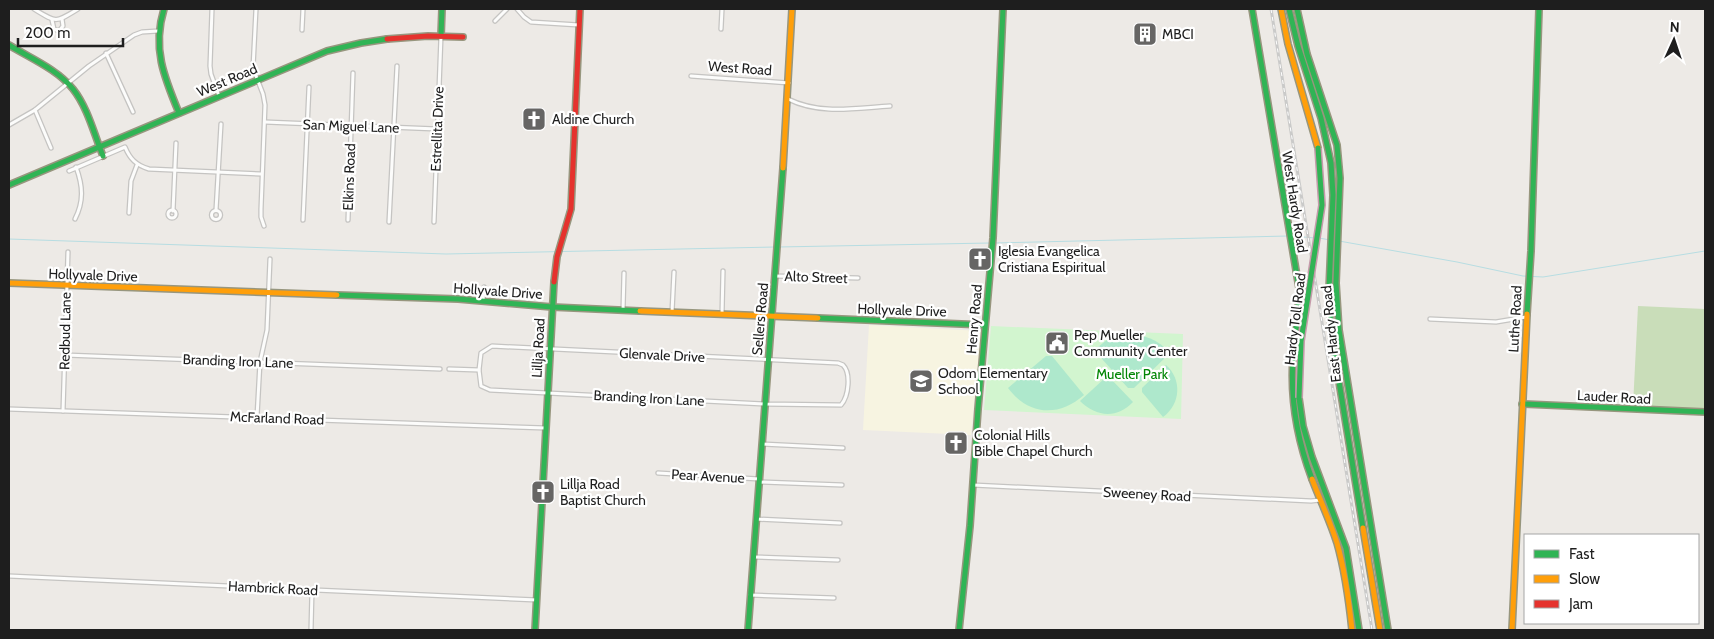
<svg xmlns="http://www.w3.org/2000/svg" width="1714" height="639" viewBox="0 0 1714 639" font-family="Cabin,sans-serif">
	<rect width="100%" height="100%" fill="#edeae6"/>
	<polygon fill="#f7f4e1" points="869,325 981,331 971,435 863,430"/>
	<polygon fill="#c9ddb9" points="1638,306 1705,309 1705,409 1633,406"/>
	<polygon fill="#d2f5cf" points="991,326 1183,334 1181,419 984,410"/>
	<g fill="#aee8cc">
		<path d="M1124,334c19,0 34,5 46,19l-36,35h-6l-34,-38 17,-13z"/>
		<path d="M1046,356h6l32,39c-25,22 -55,21 -76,-7z"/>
		<path d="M1166,365c16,14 15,39 -3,52l-21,-25v-4z"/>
		<path d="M1105,378h5l23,24c-16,17 -37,15 -53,-1z"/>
	</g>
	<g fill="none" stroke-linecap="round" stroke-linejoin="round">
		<g stroke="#b7dde2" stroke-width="1">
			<polyline points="1292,236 1315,238"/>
			<polyline points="1319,238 1330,240"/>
			<polyline points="9,239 446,254 775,247"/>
			<polyline points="1339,241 1457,262 1523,276 1543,277 1705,251"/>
			<polyline points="994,243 1288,236"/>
			<polyline points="779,247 990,243"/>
		</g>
		<g stroke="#c5c4c2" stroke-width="5.5">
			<g id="street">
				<path d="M34,9c23,14 21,14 44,0"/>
				<polyline points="212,9 210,66 211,74 219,96"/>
				<polyline points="256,9 253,68 263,94 265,105 261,209 261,217 264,226"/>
				<polyline points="517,9 524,17 531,22 579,25"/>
				<polyline points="52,20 54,29 59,31 63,26 62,19"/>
				<polyline points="495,21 507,9"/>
				<polyline points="721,29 722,9"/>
				<polyline points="302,30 303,9"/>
				<polyline points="106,53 133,112"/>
				<polyline points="691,76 789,83"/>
				<path d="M788,99c32,16 67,9 102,7"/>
				<polyline points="35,110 51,148"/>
				<polyline points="265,122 437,129"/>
				<polyline points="9,125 35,110 89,66 134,35 142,32 158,31"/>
				<path d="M69,171l56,-24c5,12 11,18 24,22l112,5"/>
				<circle cx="172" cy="214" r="4"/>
				<polyline points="216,210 221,124"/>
				<circle cx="216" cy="215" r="4.5"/>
				<polyline points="173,211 176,143"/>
				<polyline points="129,213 131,181 137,165"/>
				<path d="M75,219c9,-18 8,-33 1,-52"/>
				<polyline points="303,220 309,87"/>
				<polyline points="348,220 353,73"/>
				<polyline points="389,222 397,66"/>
				<polyline points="434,222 441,36"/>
				<polyline points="775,276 858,278"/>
				<polyline points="483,301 484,287"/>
				<polyline points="623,310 624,273"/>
				<polyline points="672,312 674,272"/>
				<polyline points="722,314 723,271"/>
				<polyline points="1430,319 1496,322 1526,317"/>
				<path d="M492,346l346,17 5,2c8,8 6,31 -2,40l-76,-1 -275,-14 -9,-4 -2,-16 2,-17z"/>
				<polyline points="65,355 440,369"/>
				<polyline points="449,369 479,370"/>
				<polyline points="9,409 545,428"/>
				<polyline points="63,411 68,252"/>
				<polyline points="257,417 260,362 267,330 270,259"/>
				<polyline points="762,444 843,448"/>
				<polyline points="658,473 759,479"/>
				<polyline points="759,482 842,485"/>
				<polyline points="973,485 1311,501 1320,500"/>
				<polyline points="756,519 840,523"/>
				<polyline points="754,557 838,560"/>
				<polyline points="9,576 537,600"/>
				<polyline points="750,595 834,598"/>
				<polyline points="311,630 312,590"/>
			</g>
		</g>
		<g stroke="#97967e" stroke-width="8">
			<g id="fast">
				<path d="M164,9c-12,39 0,68 15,104"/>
				<path d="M1252,9l47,279c0,23 -4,46 -6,69 -3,42 4,82 19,122"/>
				<polyline points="1289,9 1298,46 1321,118 1331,163 1333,195 1329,290 1331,333 1363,528"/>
				<polyline points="1297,9 1307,54 1337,145 1340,178 1336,283 1339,330 1388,630"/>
				<polyline points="441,36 442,9"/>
				<path d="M9,45c21,13 48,24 64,44 15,19 21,45 30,67"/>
				<polyline points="9,185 327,51 361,43 387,39"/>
				<polyline points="337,295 458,299 552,307 640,311"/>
				<polyline points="1527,314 1531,251 1539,9"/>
				<polyline points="818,318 985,325"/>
				<polyline points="1299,398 1303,426 1312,457 1346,548 1359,630"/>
				<polyline points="1522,404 1705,412"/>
				<polyline points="535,630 554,282"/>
				<polyline points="748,630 783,168"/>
				<polyline points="959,630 970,526 978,409 993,238 1003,9"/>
			</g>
		</g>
		<g stroke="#97967e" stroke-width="8">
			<g id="slow">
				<polyline points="1281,9 1288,44 1318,148"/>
				<polyline points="783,168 792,9"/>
				<polyline points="9,283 337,295"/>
				<polyline points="640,311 818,318"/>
				<path d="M1312,479c8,21 18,42 25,64 8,28 12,58 15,87"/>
				<polyline points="1363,528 1380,630"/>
				<polyline points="1512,630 1527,314"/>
			</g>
		</g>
		<g stroke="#97967e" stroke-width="8">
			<g id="jam">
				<polyline points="387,39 428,36 463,37"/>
				<polyline points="554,282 557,257 571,209 580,9"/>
			</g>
		</g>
		<use href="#street" stroke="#fcfcfb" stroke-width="3"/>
		<use href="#fast" stroke="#30b455" stroke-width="5"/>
		<use href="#slow" stroke="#ff9f0a" stroke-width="5"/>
		<use href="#jam" stroke="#e5322d" stroke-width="5"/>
		<g stroke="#cacac9" stroke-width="3">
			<polyline id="rail" points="1271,9 1372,630"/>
		</g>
		<use href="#rail" stroke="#fff" stroke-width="1" stroke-dasharray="4" stroke-linecap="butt"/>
		<g stroke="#c59baa" stroke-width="8" stroke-linecap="butt">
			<polyline id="fast-bridge" points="1299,398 1301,341 1322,205 1318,148"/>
		</g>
		<use href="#fast-bridge" stroke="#30b455" stroke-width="5"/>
	</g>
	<defs>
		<g id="building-square" transform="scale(1.25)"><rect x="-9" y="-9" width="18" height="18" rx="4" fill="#666564" stroke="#fff"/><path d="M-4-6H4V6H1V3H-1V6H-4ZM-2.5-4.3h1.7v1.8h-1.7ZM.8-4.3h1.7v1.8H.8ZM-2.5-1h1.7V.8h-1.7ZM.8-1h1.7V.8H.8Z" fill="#fff"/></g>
		<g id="church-square" transform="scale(1.25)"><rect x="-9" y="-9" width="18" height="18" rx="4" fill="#666564" stroke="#fff"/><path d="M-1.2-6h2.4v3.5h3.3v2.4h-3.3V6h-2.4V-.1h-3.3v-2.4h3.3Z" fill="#fff"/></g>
		<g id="civic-square" transform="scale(1.25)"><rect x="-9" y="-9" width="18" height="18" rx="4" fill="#666564" stroke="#fff"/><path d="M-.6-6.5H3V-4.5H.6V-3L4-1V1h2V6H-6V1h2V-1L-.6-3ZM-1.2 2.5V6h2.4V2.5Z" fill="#fff"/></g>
		<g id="school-square" transform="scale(1.25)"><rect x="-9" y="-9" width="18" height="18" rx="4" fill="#666564" stroke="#fff"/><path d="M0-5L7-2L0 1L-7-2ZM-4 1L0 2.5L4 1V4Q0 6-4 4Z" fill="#fff"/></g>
	</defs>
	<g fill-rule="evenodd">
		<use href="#building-square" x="1145" y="34"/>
		<use href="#church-square" x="534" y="119"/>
		<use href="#church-square" x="980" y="259"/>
		<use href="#civic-square" x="1057" y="343"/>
		<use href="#school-square" x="921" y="381"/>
		<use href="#church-square" x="956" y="443"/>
		<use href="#church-square" x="543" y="492"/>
	</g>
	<g text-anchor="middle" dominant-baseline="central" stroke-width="4.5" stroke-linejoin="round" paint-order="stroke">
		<g font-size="14" fill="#1e1e1e" stroke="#fff" text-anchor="start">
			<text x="1162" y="34">MBCI</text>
			<text x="552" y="119">Aldine Church</text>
			<text x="998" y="251">Iglesia Evangelica<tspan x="998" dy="16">Cristiana Espiritual</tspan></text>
			<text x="1074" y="335">Pep Mueller<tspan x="1074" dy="16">Community Center</tspan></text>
			<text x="938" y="373">Odom Elementary<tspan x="938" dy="16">School</tspan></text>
			<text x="974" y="435">Colonial Hills<tspan x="974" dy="16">Bible Chapel Church</tspan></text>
			<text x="560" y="484">Lillja Road<tspan x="560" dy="16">Baptist Church</tspan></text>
		</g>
		<g font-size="14" fill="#1e1e1e" stroke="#fff">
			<text transform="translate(740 68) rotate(4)">West Road</text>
			<text transform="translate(227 80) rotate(-23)">West Road</text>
			<text transform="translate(351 126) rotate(2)">San Miguel Lane</text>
			<text transform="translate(437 129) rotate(-88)">Estrellita Drive</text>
			<text transform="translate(349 177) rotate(-88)">Elkins Road</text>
			<text transform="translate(1295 202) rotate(81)">West Hardy Road</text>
			<text transform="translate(93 275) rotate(2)">Hollyvale Drive</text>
			<text transform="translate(816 277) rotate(2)">Alto Street</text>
			<text transform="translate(498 291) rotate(4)">Hollyvale Drive</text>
			<text transform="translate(902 310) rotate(2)">Hollyvale Drive</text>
			<text transform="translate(760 319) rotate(-85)">Sellers Road</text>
			<text transform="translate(974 319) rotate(-85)">Henry Road</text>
			<text transform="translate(1295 319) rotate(-83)">Hardy Toll Road</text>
			<text transform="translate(1515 319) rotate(-87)">Luthe Road</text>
			<text transform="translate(65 331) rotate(-89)">Redbud Lane</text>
			<text transform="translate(1331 334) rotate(-96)">East Hardy Road</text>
			<text transform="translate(538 348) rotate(-87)">Lillja Road</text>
			<text transform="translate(662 355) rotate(3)">Glenvale Drive</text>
			<text transform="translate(238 361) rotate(2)">Branding Iron Lane</text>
			<text transform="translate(1614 397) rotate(3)">Lauder Road</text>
			<text transform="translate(649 398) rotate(3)">Branding Iron Lane</text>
			<text transform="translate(277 418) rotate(2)">McFarland Road</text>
			<text transform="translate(708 476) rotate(3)">Pear Avenue</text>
			<text transform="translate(1147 494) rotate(3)">Sweeney Road</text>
			<text transform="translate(273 588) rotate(3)">Hambrick Road</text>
		</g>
		<g font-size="14" fill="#028605" stroke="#fff">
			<text x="1132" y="374">Mueller Park</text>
		</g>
	</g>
	<rect width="1714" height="639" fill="none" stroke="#1e1e1e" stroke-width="20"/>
	<rect x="1524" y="534" width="175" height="90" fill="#ffffff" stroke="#a5a5a5"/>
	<rect x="1534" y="550" width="25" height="8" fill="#30b455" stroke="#a5a5a5"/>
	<text x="1569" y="559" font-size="15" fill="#1e1e1e">Fast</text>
	<rect x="1534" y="575" width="25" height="8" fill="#ff9f0a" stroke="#a5a5a5"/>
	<text x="1569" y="584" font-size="15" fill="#1e1e1e">Slow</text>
	<rect x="1534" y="600" width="25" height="8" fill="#e5322d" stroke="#a5a5a5"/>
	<text x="1569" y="609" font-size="15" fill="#1e1e1e">Jam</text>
	<g transform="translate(1674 40) rotate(3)" stroke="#ffffff" stroke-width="4" paint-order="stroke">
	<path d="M0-4L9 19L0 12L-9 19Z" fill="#1e1e1e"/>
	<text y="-8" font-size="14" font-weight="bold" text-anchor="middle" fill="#1e1e1e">N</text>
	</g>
	<path d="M18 38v8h105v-8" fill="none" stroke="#1e1e1e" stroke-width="2.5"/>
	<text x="25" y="38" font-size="15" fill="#1e1e1e" stroke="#ffffff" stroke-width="4" paint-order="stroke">200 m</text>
</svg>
